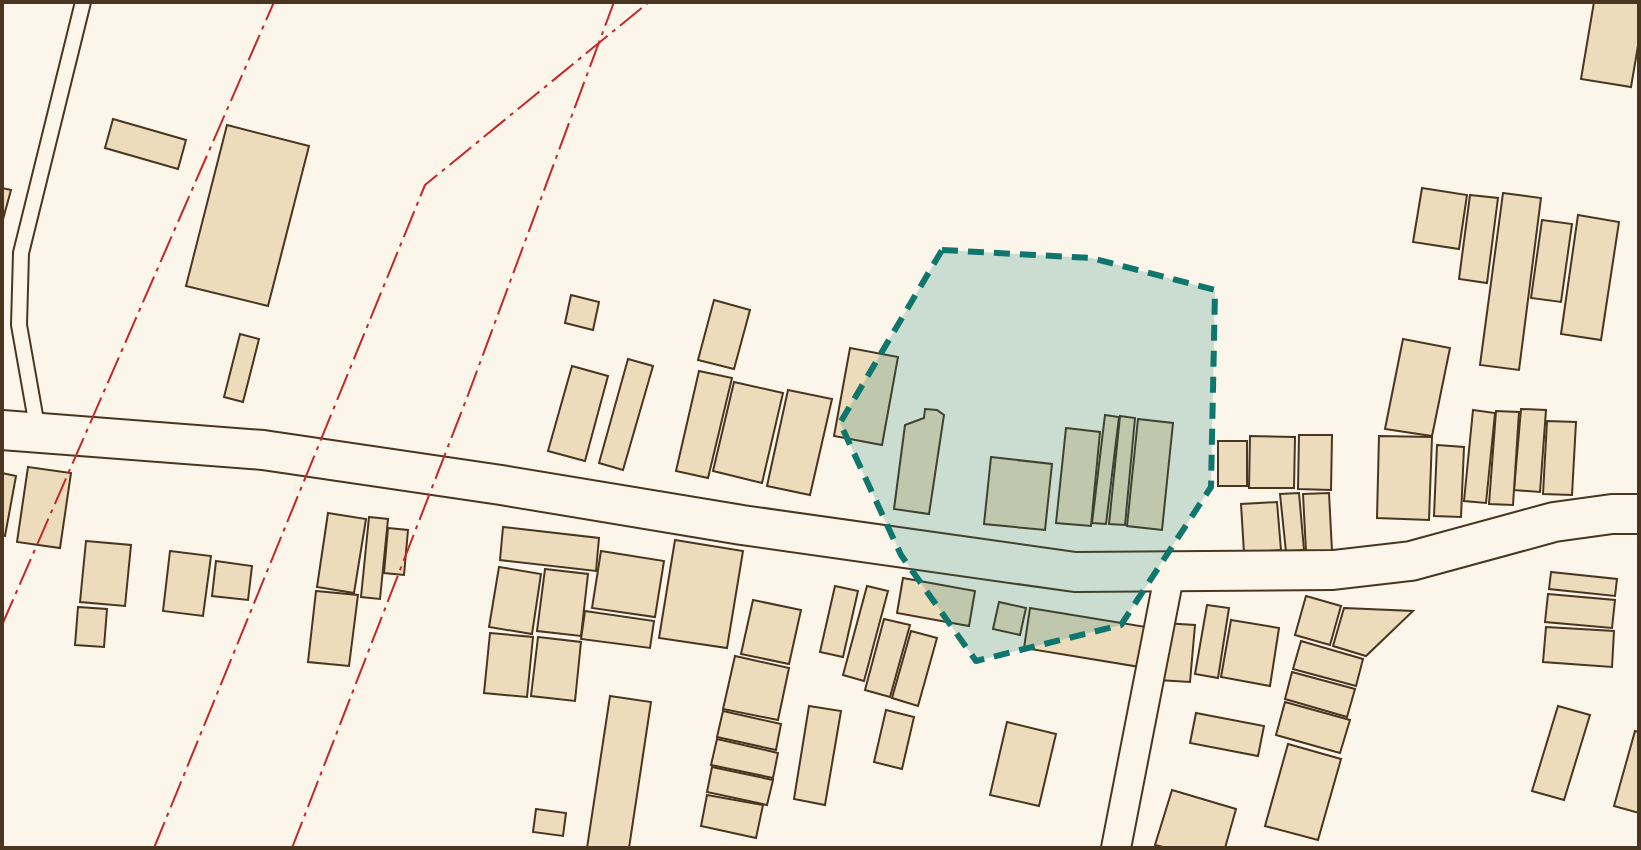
<svg xmlns="http://www.w3.org/2000/svg" width="1641" height="850" viewBox="0 0 1641 850" font-family="'Exo 2',sans-serif">
	<rect width="100%" height="100%" fill="#fbf6e9"/>
	<g fill="#ecdcbc" stroke="#4a3520" stroke-width="2">
		<polygon points="1594,2 1639,2 1639,40 1631,87 1581,79"/>
		<polygon points="113,119 186,140 178,169 105,148"/>
		<polygon points="227,125 309,146 268,306 186,286"/>
		<polygon points="2,188 11,190 2,223"/>
		<polygon points="1422,188 1467,195 1459,249 1413,242"/>
		<polygon points="1503,193 1541,198 1519,370 1480,365"/>
		<polygon points="1470,195 1498,198 1487,283 1459,279"/>
		<polygon points="1578,215 1619,222 1601,340 1561,334"/>
		<polygon points="1542,220 1572,224 1561,302 1531,298"/>
		<polygon points="571,295 599,302 593,330 565,323"/>
		<polygon points="714,300 750,310 734,369 698,360"/>
		<polygon points="240,334 259,339 243,402 224,397"/>
		<polygon points="1403,339 1450,348 1432,436 1385,429"/>
		<polygon points="850,348 898,357 882,445 834,436"/>
		<polygon points="628,359 653,366 623,470 599,463"/>
		<polygon points="572,366 608,376 585,461 548,451"/>
		<polygon points="699,371 732,378 708,478 676,471"/>
		<polygon points="734,382 783,393 762,483 713,471"/>
		<polygon points="788,390 832,399 810,495 767,486"/>
		<polygon points="925,409 937,410 944,415 929,514 894,509 905,425 924,418"/>
		<polygon points="1521,409 1546,410 1540,492 1514,490"/>
		<polygon points="1473,410 1495,413 1486,503 1464,501"/>
		<polygon points="1496,411 1519,412 1513,505 1489,504"/>
		<polygon points="1105,415 1119,417 1106,524 1092,523"/>
		<polygon points="1120,416 1135,418 1125,525 1109,524"/>
		<polygon points="1138,419 1173,423 1162,530 1127,526"/>
		<polygon points="1547,421 1576,422 1572,495 1543,494"/>
		<polygon points="1066,428 1100,432 1091,526 1056,523"/>
		<polygon points="1299,435 1332,435 1331,490 1298,489"/>
		<polygon points="1250,436 1295,437 1294,488 1249,488"/>
		<polygon points="1379,436 1432,437 1429,520 1377,518"/>
		<rect x="1218" y="441" width="29" height="45"/>
		<polygon points="1437,445 1464,447 1461,517 1434,516"/>
		<polygon points="991,457 1052,464 1045,530 984,524"/>
		<polygon points="28,467 71,473 60,548 17,542"/>
		<polygon points="2,473 16,476 5,536 2,535"/>
		<polygon points="1299,493 1304,550 1286,552 1280,494"/>
		<polygon points="1329,493 1332,551 1306,552 1303,494"/>
		<polygon points="1277,502 1281,550 1244,553 1241,504"/>
		<polygon points="328,513 366,519 354,593 317,587"/>
		<polygon points="369,517 388,519 380,599 361,597"/>
		<polygon points="503,527 599,538 596,571 500,560"/>
		<polygon points="388,528 408,530 404,575 384,573"/>
		<polygon points="675,540 743,551 727,648 659,638"/>
		<polygon points="86,541 131,545 125,606 80,602"/>
		<polygon points="170,551 211,556 203,616 163,611"/>
		<polygon points="601,551 664,561 655,617 592,608"/>
		<polygon points="216,561 252,566 248,600 212,596"/>
		<polygon points="499,567 541,574 532,634 489,627"/>
		<polygon points="545,569 588,574 581,636 537,631"/>
		<polygon points="1551,572 1617,579 1615,596 1549,589"/>
		<polygon points="903,578 975,591 969,626 897,613"/>
		<polygon points="835,586 858,591 843,657 820,652"/>
		<polygon points="867,586 888,591 864,681 843,675"/>
		<polygon points="316,591 358,595 349,666 308,662"/>
		<polygon points="1548,594 1615,600 1612,628 1545,622"/>
		<polygon points="1306,596 1341,606 1330,645 1295,635"/>
		<polygon points="753,600 801,610 789,664 741,654"/>
		<polygon points="999,602 1026,608 1020,635 993,629"/>
		<polygon points="1207,605 1229,608 1218,678 1195,674"/>
		<polygon points="78,607 107,609 104,647 75,645"/>
		<polygon points="1030,608 1146,627 1140,667 1024,648"/>
		<polygon points="1344,608 1413,611 1366,656 1333,646"/>
		<polygon points="585,611 654,621 650,648 581,639"/>
		<polygon points="884,619 910,625 890,697 865,690"/>
		<polygon points="1231,620 1279,628 1270,686 1221,677"/>
		<polygon points="1163,623 1195,625 1190,682 1158,680"/>
		<polygon points="1546,627 1614,631 1612,667 1543,662"/>
		<polygon points="911,631 937,638 918,706 892,698"/>
		<polygon points="490,633 533,637 527,697 484,693"/>
		<polygon points="538,637 581,642 575,701 531,696"/>
		<polygon points="1301,641 1363,659 1356,686 1293,669"/>
		<polygon points="735,656 789,668 778,720 723,709"/>
		<polygon points="1292,672 1355,689 1347,717 1285,699"/>
		<polygon points="610,696 651,702 629,848 587,848"/>
		<polygon points="1285,702 1350,720 1340,753 1276,735"/>
		<polygon points="809,706 841,711 825,805 794,799"/>
		<polygon points="1558,706 1590,715 1564,800 1532,791"/>
		<polygon points="886,710 914,717 902,769 874,762"/>
		<polygon points="723,711 781,724 776,750 717,737"/>
		<polygon points="1196,713 1264,726 1258,756 1190,743"/>
		<polygon points="1007,722 1056,734 1039,806 990,795"/>
		<polygon points="1635,731 1639,732 1639,813 1614,806"/>
		<polygon points="717,739 778,753 773,778 711,765"/>
		<polygon points="1288,744 1341,759 1318,840 1265,826"/>
		<polygon points="712,767 773,780 767,805 707,792"/>
		<polygon points="1172,790 1236,809 1225,848 1167,848 1155,845"/>
		<polygon points="707,795 763,805 756,838 701,826"/>
		<polygon points="536,809 566,813 563,836 533,832"/>
	</g>
	<g fill="none" stroke-linecap="round" stroke-linejoin="round">
		<g stroke="#4a3520" stroke-width="18">
			<polyline id="lane" points="38,432 19,325 21,253 83,2"/>
		</g>
		<g stroke="#4a3520" stroke-width="32">
			<polyline id="street" points="1116,848 1170,571"/>
		</g>
		<g stroke="#4a3520" stroke-width="42">
			<polyline id="secondary" points="2,430 263,450 501,485 742,525 1075,572 1333,570 1411,561 1554,522 1612,514 1639,514"/>
		</g>
		<use href="#lane" stroke="#fbf6e9" stroke-width="14"/>
		<use href="#street" stroke="#fbf6e9" stroke-width="28"/>
		<use href="#secondary" stroke="#fbf6e9" stroke-width="38"/>
		<g stroke="#c62828" stroke-width="2" stroke-dasharray="28 6 4 6" stroke-linecap="butt">
			<polyline points="2,625 274,2"/>
			<polyline points="154,848 425,185 649,2"/>
			<polyline points="292,848 468,395 614,2"/>
		</g>
	</g>
	<path fill="#0f766e" fill-opacity="0.2" stroke="#0f766e" stroke-width="6" stroke-dasharray="16 10" stroke-linejoin="round" d="M942,250l149,8 124,32 -4,197 -90,138 -145,36 -75,-106 -61,-132z"/>
	<rect width="1641" height="850" fill="none" stroke="#4a3520" stroke-width="8"/>
</svg>
